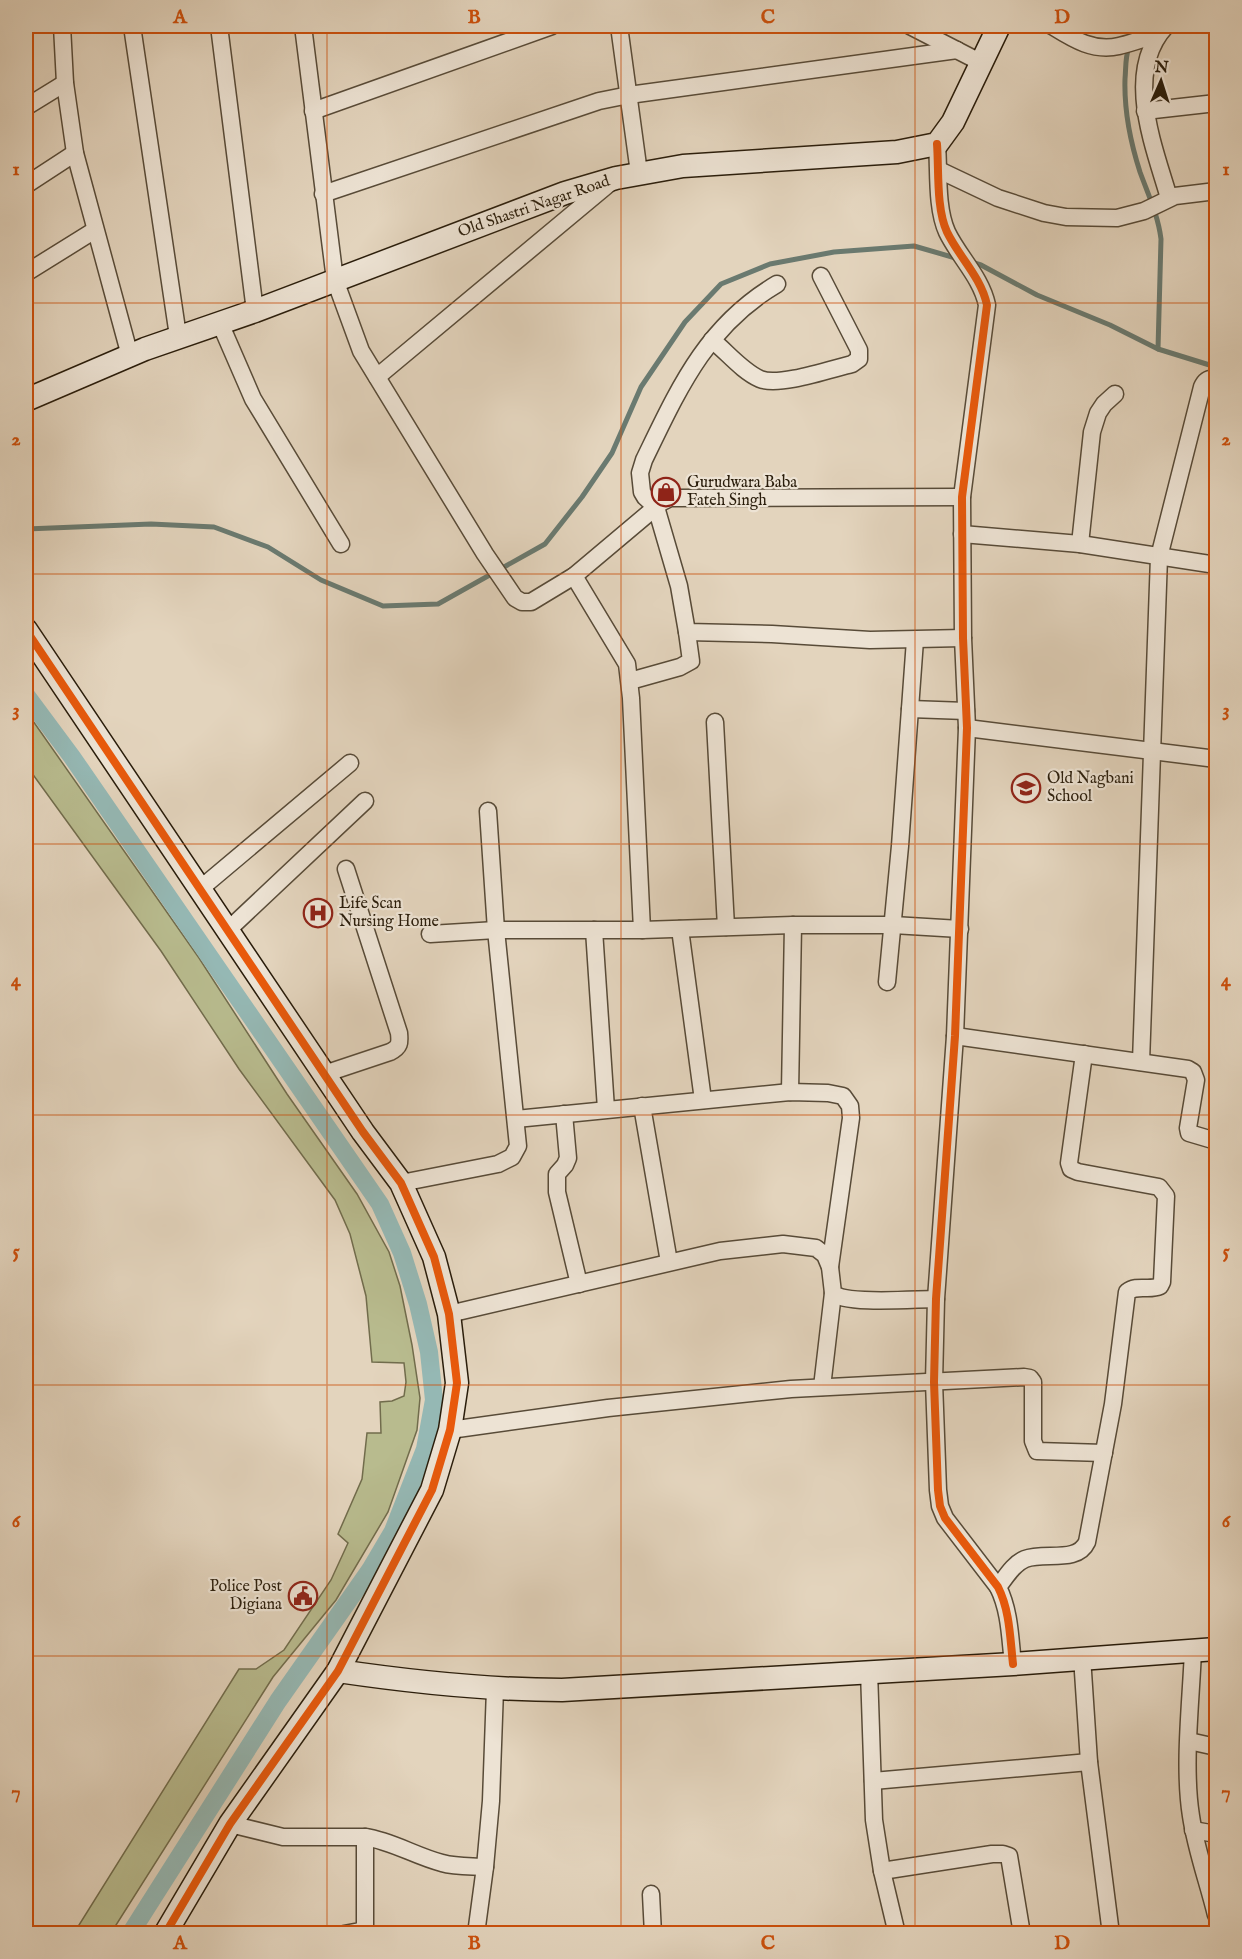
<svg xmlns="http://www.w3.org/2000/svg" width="1242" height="1959" viewBox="0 0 1242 1959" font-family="'IM FELL English',serif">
	<rect width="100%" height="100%" fill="#e3d4bd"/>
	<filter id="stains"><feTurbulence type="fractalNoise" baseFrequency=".00333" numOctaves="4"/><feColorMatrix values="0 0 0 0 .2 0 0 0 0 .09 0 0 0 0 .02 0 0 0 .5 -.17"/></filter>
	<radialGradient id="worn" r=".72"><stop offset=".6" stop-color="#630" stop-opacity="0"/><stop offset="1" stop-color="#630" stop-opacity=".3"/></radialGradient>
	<polygon fill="#b8bb8e" stroke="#716c4c" stroke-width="1.5" points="26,711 199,958 287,1094 357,1194 389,1252 400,1286 412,1345 420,1398 417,1430 388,1512 336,1600 273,1677 111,1933 74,1933 239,1669 256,1669 284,1650 331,1580 348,1543 338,1534 362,1479 367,1433 381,1433 380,1402 392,1401 404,1396 406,1382 404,1363 372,1362 366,1296 350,1234 335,1200 239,1069 161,951 26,765"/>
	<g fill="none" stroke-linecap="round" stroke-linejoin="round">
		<g stroke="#6a7a70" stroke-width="5">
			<polyline points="1132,38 1136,26"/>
			<path d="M1129,47c-4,10 -3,22 -4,32 -1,33 5,62 15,93 8,22 18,43 21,67l-3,110"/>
			<polyline points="971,262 981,265 1037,295 1110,325 1158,349 1216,367"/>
			<polyline points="26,529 151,524 214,527 268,547 321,580 383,606 438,604 545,544 582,497 612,453 641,387 685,322 721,284 770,264 834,252 914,246 959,259"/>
		</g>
		<polyline stroke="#95b8b4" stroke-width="18" points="26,695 72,757 380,1204 402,1253 418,1304 429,1352 434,1400 425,1449 393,1531 370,1570 278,1701 130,1934"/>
		<g stroke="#584b38" stroke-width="19">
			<g id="street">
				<polyline points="62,26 65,83 75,153 130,356"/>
				<polyline points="132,26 178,336"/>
				<polyline points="219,26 255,311"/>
				<polyline points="303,26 335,280 361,351 485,554 515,598 522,602 531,602 574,576 662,502 670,498 962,497"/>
				<polyline points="619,26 639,173"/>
				<polyline points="910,26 980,62"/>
				<path d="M1052,26c21,13 41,26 67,20 13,-3 24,-8 37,-10"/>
				<path d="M1166,26c-43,46 -12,120 3,172"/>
				<polyline points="26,107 65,83"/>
				<polyline points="313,111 552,26"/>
				<polyline points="1145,111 1216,103"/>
				<path d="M937,144c2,26 -1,64 10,88 12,25 34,45 40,73l-25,192 1,141 4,90 -12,308 -19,263 -2,83 4,108 2,16 5,12 53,69c12,24 12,51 15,77"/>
				<polyline points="939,170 998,198 1044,213 1066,217 1117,218 1144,211 1175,196 1216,191"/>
				<polyline points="26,185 75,153"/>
				<polyline points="323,194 599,101 629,95 957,50"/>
				<polyline points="26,273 95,230"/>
				<path d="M777,284c-71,42 -98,104 -133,176l-4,13 2,19 3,5 11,10 23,79 8,46 85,2 98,6 93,-2"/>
				<polyline points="220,323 253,399 341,544"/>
				<path d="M712,340c15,12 30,31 48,39 19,8 71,-10 92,-15l7,-5v-9l-38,-74"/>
				<polyline points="377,377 611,182"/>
				<polyline points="962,534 1080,544 1216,565"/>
				<polyline points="1080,544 1092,432 1098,413 1104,404 1115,394"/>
				<polyline points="574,576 627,664 631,698 642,930"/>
				<polyline points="630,681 680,667 691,661 687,632"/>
				<polyline points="910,709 966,711"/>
				<polyline points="715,722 726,927"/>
				<polyline points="967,728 1216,759"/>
				<polyline points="200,889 350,763"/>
				<polyline points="680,929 703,1100"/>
				<polyline points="228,930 365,801"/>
				<polyline points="594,930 606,1109"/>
				<polyline points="430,934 496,930 642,930 793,925 893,925 960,929"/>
				<polyline points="887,982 900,846 915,640"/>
				<polyline points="955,1036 1188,1069 1193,1072 1196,1080 1188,1128 1189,1133 1216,1141"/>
				<path d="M1141,1062l18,-505 43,-170c3,-7 7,-9 14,-8"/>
				<path d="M324,1074l66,-22c10,-5 10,-9 9,-19l-53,-164"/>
				<polyline points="790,1092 793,925"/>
				<polyline points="642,1106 669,1262"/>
				<polyline points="564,1114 568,1158 565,1165 557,1174 557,1192 579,1284"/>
				<polyline points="516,1119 790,1092 828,1093 843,1096 850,1106 851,1118 830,1267"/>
				<polyline points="401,1183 498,1164 512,1157 518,1146 496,930 488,811"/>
				<path d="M449,1314l271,-63 63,-7 33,4 9,7 5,12 3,26c12,12 82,6 103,6"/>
				<polyline points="822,1387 833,1293"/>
				<polyline points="450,1430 608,1408 791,1389 1024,1377 1030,1378 1033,1382 1033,1441 1037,1451 1104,1453"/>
				<path d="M998,1587c8,-10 15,-23 27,-28 19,-8 52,5 62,-17l26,-138 14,-112c10,-8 22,-1 33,-6l2,-4 4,-86 -7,-9 -81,-15 -7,-3 -2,-6 15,-109"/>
				<path d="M1193,1650c-2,52 -10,116 -2,166 5,34 17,66 25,99"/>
				<polyline points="1082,1657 1089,1762 1111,1934"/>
				<polyline points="869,1671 874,1820 882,1871 897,1934"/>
				<polyline points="1189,1741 1216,1747"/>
				<polyline points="873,1781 1089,1762"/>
				<path d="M230,1824l53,13h82c27,4 50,19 77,26 14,4 29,3 43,4"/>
				<polyline points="1193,1830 1216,1834"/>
				<polyline points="882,1871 992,1854 1003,1854 1009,1856 1022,1934"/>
				<polyline points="651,1894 653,1934"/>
				<polyline points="344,1934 360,1931 365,1927 365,1837"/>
				<polyline points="476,1934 485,1867 491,1801 495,1689"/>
			</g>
		</g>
		<g stroke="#2a1d0b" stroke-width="25">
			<g id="secondary">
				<polyline points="26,400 145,349 255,311 565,193 616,178 683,166 897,152 937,144 953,122 999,26"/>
				<polyline points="26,630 363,1132 401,1183 434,1257 449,1314 457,1383 450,1430 432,1490 338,1671 230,1824 165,1934"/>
				<path d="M338,1671c75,11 148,19 224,19l451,-26 203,-15"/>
			</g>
		</g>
		<use href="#street" stroke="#ede3d4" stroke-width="16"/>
		<use href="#secondary" stroke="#ede3d4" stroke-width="22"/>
		<g stroke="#ede3d4" stroke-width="11">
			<g id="cycleway">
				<path d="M937,144c2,26 -1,64 10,88 12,25 34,45 40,73l-25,192 1,141 4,90 -12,308 -19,263 -2,83 4,108 2,16 5,12 53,69c12,24 12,51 15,77"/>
				<polyline points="26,630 363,1132 401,1183 434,1257 449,1314 457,1383 450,1430 432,1490 338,1671 230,1824 165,1934"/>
			</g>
		</g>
		<use href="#cycleway" stroke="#e8590c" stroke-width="8"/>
	</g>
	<path fill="none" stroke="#cc500c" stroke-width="1.5" stroke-opacity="0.55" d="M327,26v1908M621,26v1908M915,26v1908M26,303h1190M26,574h1190M26,844h1190M26,1115h1190M26,1385h1190M26,1656h1190"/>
	<defs>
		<g id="shop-ring" transform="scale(1.5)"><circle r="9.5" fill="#ede3d4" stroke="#8f2418" stroke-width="1.5"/><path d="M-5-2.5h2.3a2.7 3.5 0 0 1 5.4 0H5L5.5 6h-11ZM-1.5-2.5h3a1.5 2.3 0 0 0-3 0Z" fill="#8f2418"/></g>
		<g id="school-ring" transform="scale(1.5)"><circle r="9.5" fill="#ede3d4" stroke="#8f2418" stroke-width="1.5"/><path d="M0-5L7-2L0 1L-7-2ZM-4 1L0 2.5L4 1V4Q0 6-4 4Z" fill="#8f2418"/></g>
		<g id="hospital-ring" transform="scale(1.5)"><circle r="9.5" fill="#ede3d4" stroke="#8f2418" stroke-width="1.5"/><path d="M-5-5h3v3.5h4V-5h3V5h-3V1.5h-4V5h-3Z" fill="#8f2418"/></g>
		<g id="civic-ring" transform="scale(1.5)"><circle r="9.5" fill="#ede3d4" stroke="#8f2418" stroke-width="1.5"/><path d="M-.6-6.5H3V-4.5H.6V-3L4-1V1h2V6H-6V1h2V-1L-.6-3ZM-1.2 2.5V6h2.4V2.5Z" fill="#8f2418"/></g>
	</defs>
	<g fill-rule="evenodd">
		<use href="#shop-ring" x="666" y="492"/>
		<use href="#school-ring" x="1026" y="788"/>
		<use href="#hospital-ring" x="318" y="913"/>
		<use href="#civic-ring" x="303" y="1596"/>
	</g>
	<g text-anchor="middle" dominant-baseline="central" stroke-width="4.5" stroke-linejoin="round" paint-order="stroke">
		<g font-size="16" fill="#2a1d0b" stroke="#ede3d4">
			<text transform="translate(534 207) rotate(-19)">Old Shastri Nagar Road</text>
		</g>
		<g font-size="16" fill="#2a1d0b" stroke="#ede3d4" text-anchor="start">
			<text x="687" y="483">Gurudwara Baba<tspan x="687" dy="18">Fateh Singh</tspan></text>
			<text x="1047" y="779">Old Nagbani<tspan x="1047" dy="18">School</tspan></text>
			<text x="339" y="904">Life Scan<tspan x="339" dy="18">Nursing Home</tspan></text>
			<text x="282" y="1587" text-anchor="end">Police Post<tspan x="282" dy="18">Digiana</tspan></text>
		</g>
	</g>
	<rect width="1242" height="1959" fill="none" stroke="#e3d4bd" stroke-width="66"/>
	<g transform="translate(1161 81) rotate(3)" stroke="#ede3d4" stroke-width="4.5" paint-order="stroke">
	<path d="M0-4.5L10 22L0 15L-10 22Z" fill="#2a1d0b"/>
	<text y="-9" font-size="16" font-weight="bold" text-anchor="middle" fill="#2a1d0b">N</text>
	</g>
	<rect x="33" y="33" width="1176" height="1893" fill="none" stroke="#cc500c" stroke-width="2"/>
	<g font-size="20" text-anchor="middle" font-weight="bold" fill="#cc500c">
		<text x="180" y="23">A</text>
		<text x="474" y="23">B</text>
		<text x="768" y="23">C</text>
		<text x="1062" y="23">D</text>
		<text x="16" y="175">1</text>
		<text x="1226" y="175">1</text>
		<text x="16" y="445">2</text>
		<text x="1226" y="445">2</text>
		<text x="16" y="716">3</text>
		<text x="1226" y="716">3</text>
		<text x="16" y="986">4</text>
		<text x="1226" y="986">4</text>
		<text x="16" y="1257">5</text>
		<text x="1226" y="1257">5</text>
		<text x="16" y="1527">6</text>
		<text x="1226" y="1527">6</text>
		<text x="16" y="1798">7</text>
		<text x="1226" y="1798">7</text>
		<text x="180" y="1949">A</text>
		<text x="474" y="1949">B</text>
		<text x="768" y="1949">C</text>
		<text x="1062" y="1949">D</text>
	</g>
	<rect width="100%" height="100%" filter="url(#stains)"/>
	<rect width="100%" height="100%" fill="url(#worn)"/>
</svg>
